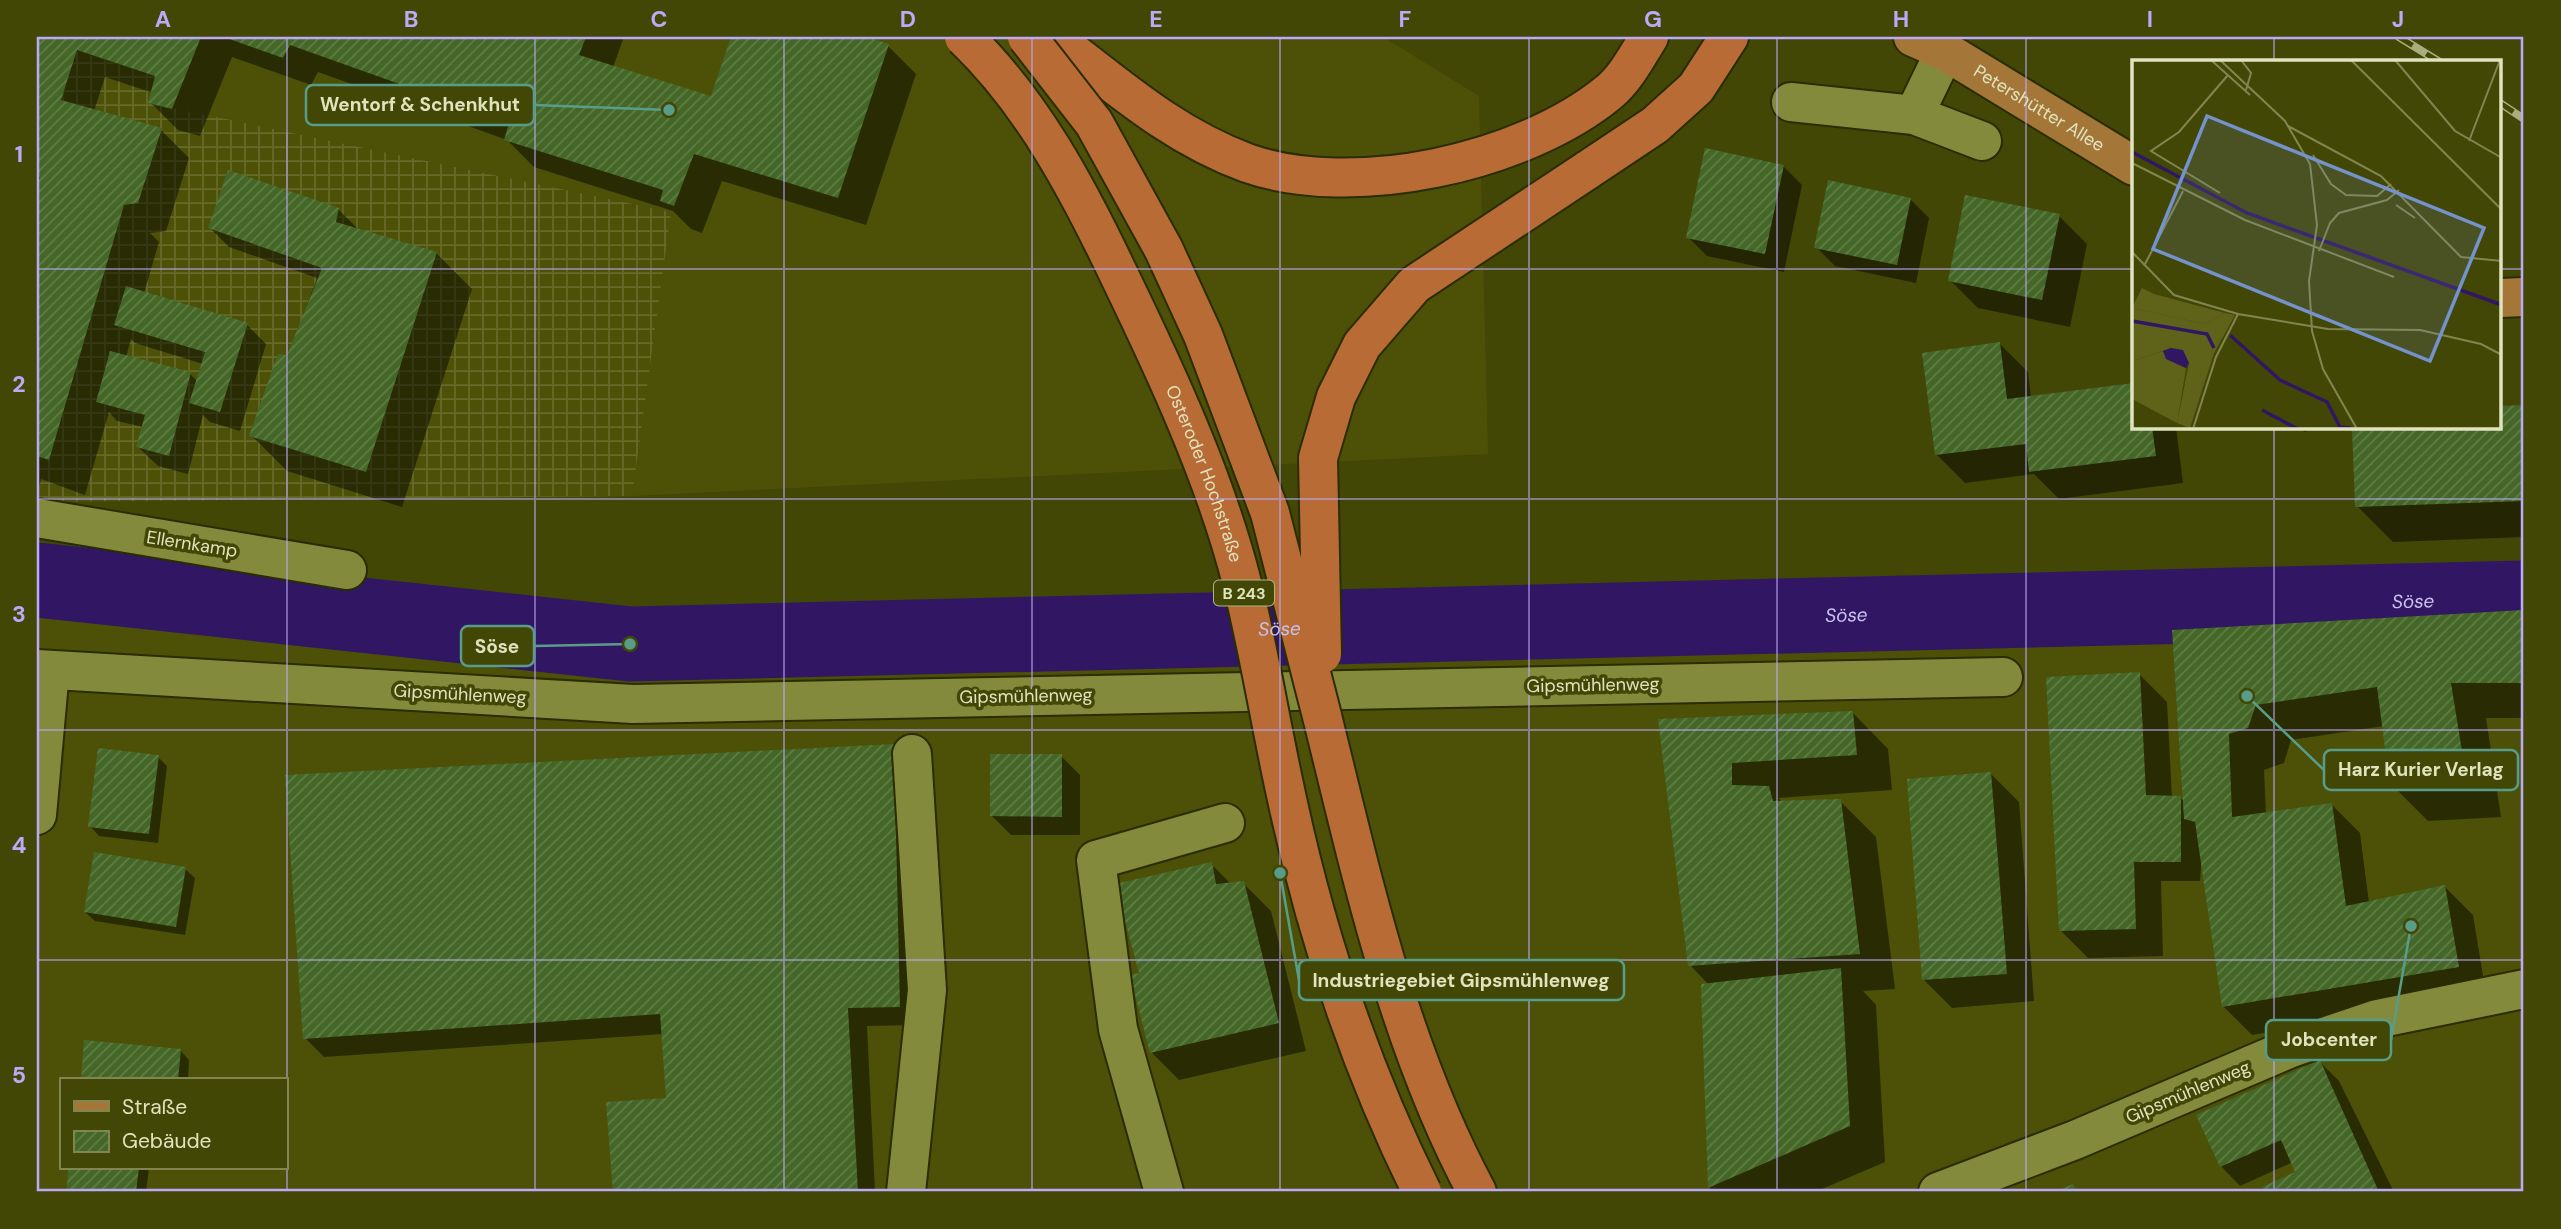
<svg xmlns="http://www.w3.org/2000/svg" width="2561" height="1229" viewBox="0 0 2561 1229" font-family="'DM Sans',sans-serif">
	<defs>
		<pattern id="industrial-grid" width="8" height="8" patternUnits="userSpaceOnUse" patternTransform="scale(1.75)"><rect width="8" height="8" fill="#4d5107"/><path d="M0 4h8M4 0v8" fill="none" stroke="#666a29"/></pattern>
		<pattern id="building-hatch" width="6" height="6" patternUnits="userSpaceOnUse" patternTransform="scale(1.75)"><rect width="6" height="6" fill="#446727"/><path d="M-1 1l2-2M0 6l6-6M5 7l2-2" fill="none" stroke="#5f7d45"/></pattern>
	</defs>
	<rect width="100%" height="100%" fill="#434706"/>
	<g fill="#4d5107" fill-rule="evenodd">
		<polygon points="37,37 1383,37 1479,96 1488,454 632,496 670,212 148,103 77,50"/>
		<path d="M37,603l578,63 1557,-36 352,-20v582h-2487zM61,1080h224v88h-224z"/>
	</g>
	<polygon fill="url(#industrial-grid)" points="37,38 155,76 149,103 671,212 632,496 37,502"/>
	<g fill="#0007" fill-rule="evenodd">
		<path d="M37,37h587l-11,30 99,31 21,-61h128l27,9 28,28 -50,151 -144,-44 -20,52 -11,-4 -18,-18 -139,-44 -27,-27 -189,-68 -7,13 -79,-28 -32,79 -22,-6 -28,-28 3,-9 -48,-16 -11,34 67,19 28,28 -23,73 -16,2 9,9 -15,51 103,32 19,19 -26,87 -30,-9 -7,-7 -15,59 -30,-8 -20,-19 5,-20 -26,-6 -8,-9 -24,83 -44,-16 -4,17zM131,339l4,4 68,21 -6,17 -7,-7 -64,-17z"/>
		<polygon points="1783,166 1802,185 1784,272 1707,256 1688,237"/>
		<polygon points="1910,199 1929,218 1916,283 1835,266 1816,247"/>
		<polygon points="338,209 358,229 436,253 472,289 402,507 287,471 251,435 288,357 317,278 229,247 210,228"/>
		<polygon points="2059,216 2087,244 2070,327 1978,308 1950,280"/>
		<polygon points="2000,344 2028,372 2031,398 2134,385 2134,427 2176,427 2183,483 2059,499 2034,474 1965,483 1937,455"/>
		<polygon points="2500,407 2524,407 2524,537 2393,542 2357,506 2354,427 2500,427"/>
		<polygon points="2294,427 2309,427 2306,432"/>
		<polygon points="2524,611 2524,718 2486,718 2501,817 2428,821 2392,785 2384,726 2291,740 2284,763 2264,770 2266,814 2332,805 2360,833 2369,903 2445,887 2473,915 2486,994 2252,1035 2224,1007 2202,856 2200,881 2161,881 2163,956 2088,958 2060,930 2139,674 2167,702 2172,798 2180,798 2185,802 2174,632"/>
		<polygon points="1853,713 1888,749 1892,790 1778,798 1784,803 1840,801 1876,837 1895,989 1863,991 1876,1005 1885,1162 1815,1192 1714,1192 1709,1187 1709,985 1690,965 1660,720"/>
		<polygon points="894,745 913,765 918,1025 867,1026 875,1192 615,1192 608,1104 668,1100 663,1034 324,1057 305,1038"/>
		<polygon points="1061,756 1080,775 1080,835 1011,835 991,815"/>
		<polygon points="158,757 167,766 158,843 99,836 90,826"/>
		<polygon points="1991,774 2019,802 2034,1001 1952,1008 1924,980"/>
		<polygon points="1211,864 1231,884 1243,883 1271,911 1306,1051 1179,1080 1151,1052 1141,974"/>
		<polygon points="185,869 195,878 185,935 95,921 85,912"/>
		<polygon points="86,1042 180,1050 189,1060 188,1080 83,1080"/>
		<polygon points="2320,1062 2339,1081 2394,1192 2267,1192 2265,1187 2297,1173 2293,1162 2240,1186 2221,1166"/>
		<polygon points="71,1168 149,1168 146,1192 68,1192"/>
	</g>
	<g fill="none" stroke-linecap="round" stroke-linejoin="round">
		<path stroke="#311663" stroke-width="75" id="s1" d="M37,580l593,64 1894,-46"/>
	</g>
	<g fill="url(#building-hatch)">
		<polygon points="37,37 201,37 172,109 148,103 155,76 77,50 61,100 162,128 138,203 124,205 49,460 37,456 37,187 40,177 37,176"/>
		<polygon points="224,37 586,37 579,55 711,96 731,37 867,37 889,44 838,198 694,154 674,206 660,201 663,190 504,140 509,123 290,45 283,58"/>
		<polygon points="1705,148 1784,165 1765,254 1686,238"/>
		<polygon points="228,170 339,208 336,222 437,252 366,472 249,436 278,354 287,355 322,268 208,228"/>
		<polygon points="1828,180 1911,198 1897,265 1814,248"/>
		<polygon points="1965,195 2060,214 2042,300 1948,281"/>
		<polygon points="126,286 248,323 220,412 189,403 205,352 114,325"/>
		<polygon points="2000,342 2007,399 2134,383 2134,427 2152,427 2156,456 2029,472 2026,444 1935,455 1922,353"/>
		<polygon points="110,351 191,372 169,456 136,447 145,415 96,402"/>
		<polygon points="2524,405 2524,501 2355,507 2352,427 2500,427 2500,406"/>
		<polygon points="2524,610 2524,683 2451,683 2467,782 2390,786 2377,687 2256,705 2248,728 2229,734 2232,817 2332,803 2346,906 2445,885 2459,967 2222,1007 2195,822 2184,819 2172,630"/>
		<polygon points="2140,672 2146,795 2181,796 2181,862 2134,862 2136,929 2059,931 2046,677"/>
		<polygon points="1853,711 1857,755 1732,763 1732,785 1769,786 1773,801 1841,799 1860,954 1688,966 1658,719"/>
		<polygon points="894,744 900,1007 848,1008 858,1192 613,1192 606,1102 666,1098 660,1014 303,1039 285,775"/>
		<polygon points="98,748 159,755 149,834 88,827"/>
		<polygon points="990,754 1062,754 1062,817 990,816"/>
		<polygon points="1991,772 2007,974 1922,980 1907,779"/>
		<polygon points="94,852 186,867 176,927 84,912"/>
		<polygon points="1212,862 1216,884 1244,881 1279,1023 1150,1053 1130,975 1139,973 1115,884"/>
		<polygon points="1841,968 1850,1126 1708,1188 1701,984"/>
		<polygon points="84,1040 181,1049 178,1080 81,1080"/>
		<polygon points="2320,1060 2379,1192 2265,1192 2262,1187 2295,1172 2281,1140 2220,1167 2196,1115"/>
		<polygon points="69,1168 139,1168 136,1192 66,1192"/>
		<polygon points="2073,1184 2077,1192 2054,1192"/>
	</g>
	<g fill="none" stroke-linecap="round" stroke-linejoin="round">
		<g stroke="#2a2c01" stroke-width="42">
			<g id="minor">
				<polyline points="1791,102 1914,115 1982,141"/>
				<polyline points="1914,115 1945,51"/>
				<polyline points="37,518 347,570"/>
				<polyline points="37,669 633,704 2003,677"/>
				<polyline points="37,815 50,670"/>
				<polyline points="906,1192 927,990 912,754"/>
				<polyline points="1164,1192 1118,1029 1096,860 1225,823"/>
				<polyline points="1938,1192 2075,1140 2291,1048 2377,1019 2524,989"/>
			</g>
		</g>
		<g stroke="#2a2c01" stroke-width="42">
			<g id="major">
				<path id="s2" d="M1913,37l32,14 189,115"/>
				<polyline points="2500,298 2524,297"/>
			</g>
		</g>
		<g stroke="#2a2c01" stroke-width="42">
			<g id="highway">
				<path d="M1053,37c63,48 118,98 194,126 106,37 276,0 362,-71 17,-14 28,-36 40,-55"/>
				<polyline points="1586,171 1655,125 1696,88 1729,37"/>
				<path d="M1322,716c40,161 76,329 155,476"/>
			</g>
		</g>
		<use href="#minor" stroke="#848a3c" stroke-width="38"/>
		<use href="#major" stroke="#a47738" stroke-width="38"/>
		<use href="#highway" stroke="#b96b35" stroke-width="38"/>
		<g stroke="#a9ae7e" stroke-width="8">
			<g id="rail">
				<polyline points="2399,37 2438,61"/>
				<polyline points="2500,103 2524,119"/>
			</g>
		</g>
		<use href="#rail" stroke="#434706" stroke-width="5" stroke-dasharray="16" stroke-linecap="butt"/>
		<g stroke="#2a2c01" stroke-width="42" stroke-linecap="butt">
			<g id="highway-bridge">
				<path id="s3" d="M964,37c68,65 114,152 154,236 48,99 97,204 124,310 18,72 29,144 45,216 29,135 74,270 135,393"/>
				<polyline points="1027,37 1094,123 1164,250 1203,335 1270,513 1322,716"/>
				<polyline points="1322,654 1318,458 1336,397 1362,345 1414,285 1586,171"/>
			</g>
		</g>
		<use href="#highway-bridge" stroke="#b96b35" stroke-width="38"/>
	</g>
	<path fill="none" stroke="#baaaf7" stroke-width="2" stroke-opacity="0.55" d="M287,37v1155M535,37v1155M784,37v1155M1032,37v1155M1280,37v1155M1529,37v1155M1777,37v1155M2026,37v1155M2274,37v24M37,269h2097M2500,269h24M2274,427v765M37,499h2487M37,730h2487M37,960h2487"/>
	<g text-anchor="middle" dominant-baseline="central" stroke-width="7" stroke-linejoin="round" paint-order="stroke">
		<rect fill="#434706" stroke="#b0b587" stroke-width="2" x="1214" y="580.5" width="60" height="25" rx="5"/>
		<g font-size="16" font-weight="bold" fill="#dfe4be">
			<text x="1244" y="593">B 243</text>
		</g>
		<g font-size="18" fill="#dfe4be" stroke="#434706">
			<text stroke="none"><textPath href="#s2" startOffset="145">Petershütter Allee</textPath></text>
			<text stroke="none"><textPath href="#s3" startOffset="502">Osteroder Hochstraße</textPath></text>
			<text transform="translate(192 544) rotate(9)">Ellernkamp</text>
			<text transform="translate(1593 685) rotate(-1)">Gipsmühlenweg</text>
			<text transform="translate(460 694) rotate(3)">Gipsmühlenweg</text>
			<text transform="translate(1026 696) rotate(-1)">Gipsmühlenweg</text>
			<text transform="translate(2188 1092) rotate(-23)">Gipsmühlenweg</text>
		</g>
		<g font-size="19" font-style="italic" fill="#c8c1ed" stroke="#434706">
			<text stroke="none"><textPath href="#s1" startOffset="2380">Söse</textPath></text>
			<text stroke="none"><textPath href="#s1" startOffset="1813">Söse</textPath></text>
			<text stroke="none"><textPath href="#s1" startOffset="1246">Söse</textPath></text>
		</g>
	</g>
	<g transform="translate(2132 60)">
		<rect width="369" height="369" fill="#434706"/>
		<path d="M10,228l12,6 71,19 -20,11 -73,-16zM31,291l4,8 19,9 -9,55 -45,-24v-38z" fill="#5f631a"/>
		<path d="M0,248l73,16 20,-11 10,2 -21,38 -24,75 -13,-5 12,-60 -18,-15 -39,13z" fill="#5f631a"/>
		<path d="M39,288l12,2 6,13 -3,5 -20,-9 -3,-8z" fill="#311663"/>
		<path fill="none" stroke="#311663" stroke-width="3.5" d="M0,92l115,61 255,92M0,261l75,13 7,14M98,275l50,45 47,22 13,25 11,1M130,350l36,19"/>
		<path fill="none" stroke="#818650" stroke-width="2" d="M79,0l39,35M88,0l65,61 25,43 7,61 -8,56 3,50 11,38 34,60M109,0l10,13 -5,17M219,0l151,150M263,0l60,71 47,27M156,66l93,50 80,81 41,4M337,81l31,-81M181,95l18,29 15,11 31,1 14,-12M0,103l113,57 149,57M88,133l-69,-42 28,-19 49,-57M264,145l19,13M187,191l11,-28 9,-10 48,-13 12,-10M0,192l42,43 64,19 90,15 92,1 61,14 21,11M12,206l39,-75M61,369l23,-72 22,-43"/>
		<path fill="#7492cc" fill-opacity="0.15" stroke="#7492cc" stroke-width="3.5" d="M75,56l277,112 -54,133 -277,-112z"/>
		<rect width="369" height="369" fill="none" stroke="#dfe4be" stroke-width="3.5"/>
	</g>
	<path fill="none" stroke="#589c8a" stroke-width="2.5" d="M669 110L534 105M630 644L534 646M2247 696L2324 770M1280 873L1299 980M2411 926L2391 1040"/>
	<g fill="#589c8a" stroke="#434706" stroke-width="2.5">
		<circle cx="669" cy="110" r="7"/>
		<circle cx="630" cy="644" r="7"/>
		<circle cx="2247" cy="696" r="7"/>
		<circle cx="1280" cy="873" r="7"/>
		<circle cx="2411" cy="926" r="7"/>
	</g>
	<g fill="#434706" stroke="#589c8a" stroke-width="2.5">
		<rect x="306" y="85" width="228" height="40" rx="7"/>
		<rect x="461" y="626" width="73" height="40" rx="7"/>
		<rect x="2324" y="750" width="194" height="40" rx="7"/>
		<rect x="1299" y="960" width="325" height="40" rx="7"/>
		<rect x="2266" y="1020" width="125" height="40" rx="7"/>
	</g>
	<g font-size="19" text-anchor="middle" font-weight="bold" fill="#dfe4be">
		<text x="420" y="111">Wentorf &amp; Schenkhut</text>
		<text x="497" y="653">Söse</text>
		<text x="2421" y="776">Harz Kurier Verlag</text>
		<text x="1461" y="987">Industriegebiet Gipsmühlenweg</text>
		<text x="2329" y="1046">Jobcenter</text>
	</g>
	<rect width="2561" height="1229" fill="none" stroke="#434706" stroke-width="77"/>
	<rect x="60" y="1078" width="228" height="91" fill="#434706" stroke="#818650" stroke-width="2"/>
	<rect x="74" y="1101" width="35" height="10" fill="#a47738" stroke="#818650" stroke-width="2"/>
	<text x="122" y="1114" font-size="21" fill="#dfe4be">Straße</text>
	<rect x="74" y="1131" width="35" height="21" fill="url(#building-hatch)" stroke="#818650" stroke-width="2"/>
	<text x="122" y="1148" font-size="21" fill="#dfe4be">Gebäude</text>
	<rect x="38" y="38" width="2484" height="1152" fill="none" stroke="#baaaf7" stroke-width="2.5"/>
	<g font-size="23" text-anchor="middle" font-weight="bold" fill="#baaaf7">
		<text x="163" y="27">A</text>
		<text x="411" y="27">B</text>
		<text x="659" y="27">C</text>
		<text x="908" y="27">D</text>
		<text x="1156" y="27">E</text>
		<text x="1405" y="27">F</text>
		<text x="1653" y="27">G</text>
		<text x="1901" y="27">H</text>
		<text x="2150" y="27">I</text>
		<text x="2398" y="27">J</text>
		<text x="19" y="162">1</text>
		<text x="19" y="392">2</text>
		<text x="19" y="622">3</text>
		<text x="19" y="853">4</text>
		<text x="19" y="1083">5</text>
	</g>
</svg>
